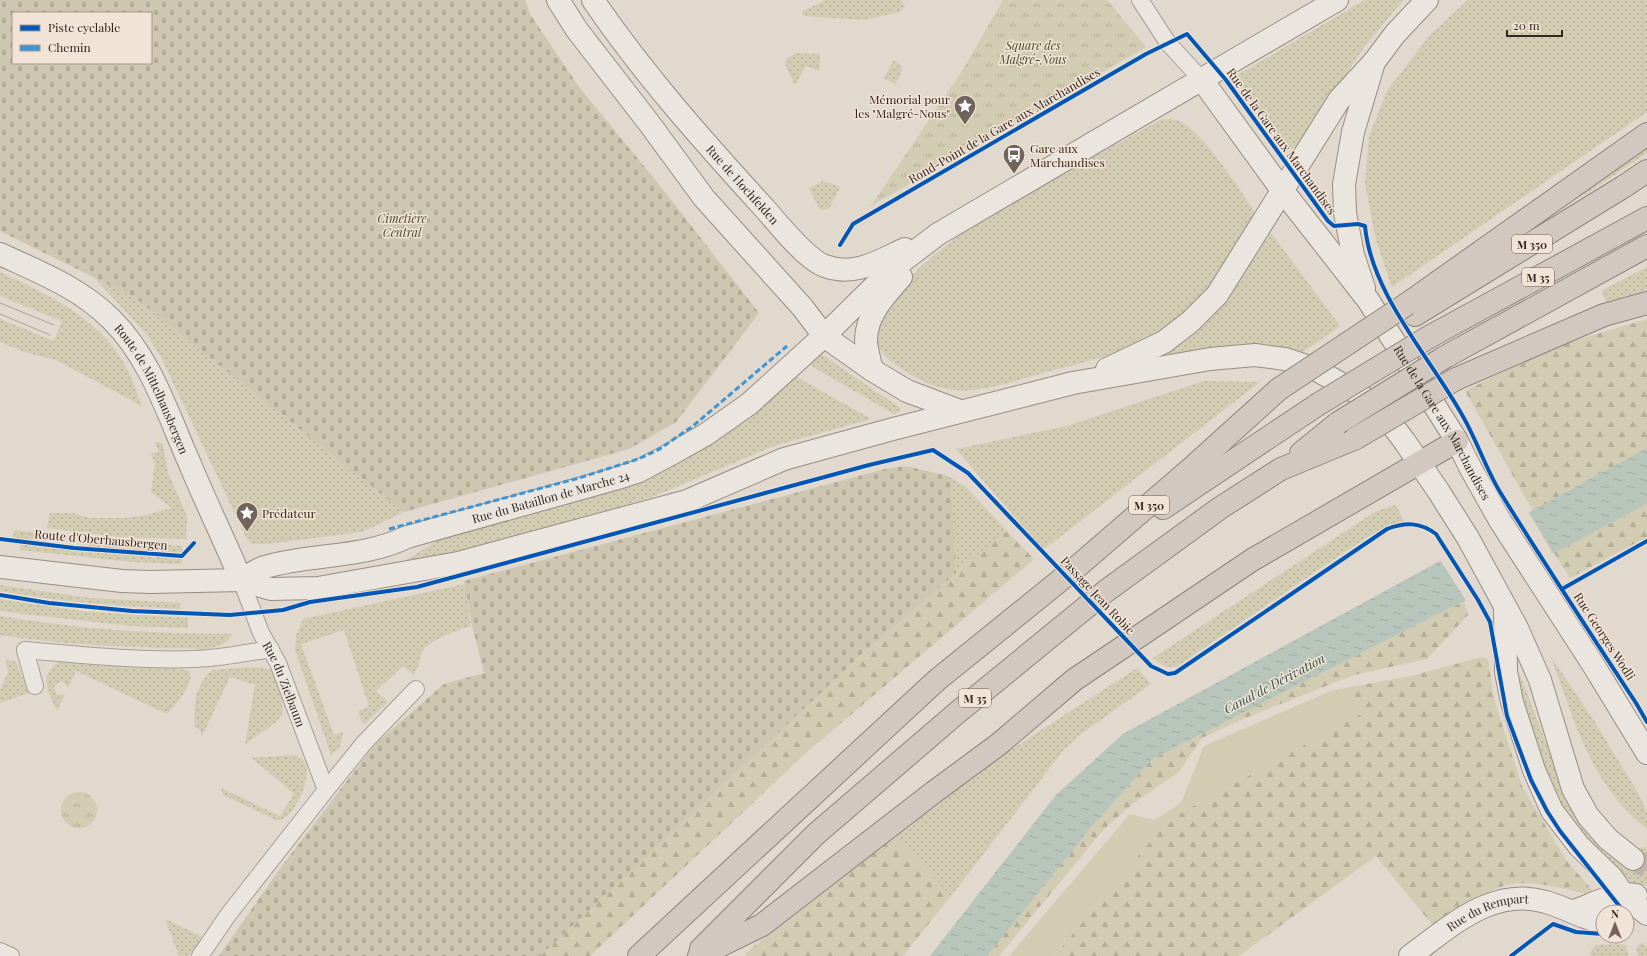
<svg xmlns="http://www.w3.org/2000/svg" width="1647" height="956" viewBox="0 0 1647 956" font-family="'Playfair Display',serif">
	<defs>
		<pattern id="grass-dots" width="8" height="8" patternUnits="userSpaceOnUse"><rect width="8" height="8" fill="#d2ccb2"/><path d="M2 2h.1M6 6h.1" fill="none" stroke="#b5af99" stroke-width="1.8" stroke-linecap="round"/></pattern>
		<pattern id="forest-firs" width="22" height="20" patternUnits="userSpaceOnUse"><rect width="22" height="20" fill="#d2ccb2"/><path d="M5 1l3.5 6h-7zM16 11l3.5 6h-7z" fill="#b5af99"/></pattern>
		<pattern id="cemetery-stones" width="16" height="16" patternUnits="userSpaceOnUse"><rect width="16" height="16" fill="#cdc7b1"/><path d="M2 7V4a2 2 0 0 1 4 0v3zM10 15v-3a2 2 0 0 1 4 0v3z" fill="#b1ab98"/></pattern>
		<pattern id="park-tufts" width="24" height="20" patternUnits="userSpaceOnUse"><rect width="24" height="20" fill="#d2ccb2"/><path d="M3 7l-1-3M5 7V3M7 7l1-3M15 17l-1-3M17 17v-4M19 17l1-3" fill="none" stroke="#b5af99"/></pattern>
		<pattern id="water-ripples" width="26" height="14" patternUnits="userSpaceOnUse"><rect width="26" height="14" fill="#b8c5ba"/><path d="M2 4q2-2 4 0t4 0M15 11q2-2 4 0t4 0" fill="none" stroke="#9fa9a0"/></pattern>
	</defs>
	<rect width="100%" height="100%" fill="#e1d8ce"/>
	<g fill="url(#grass-dots)">
		<polygon points="826,0 901,0 905,6 900,12 864,20 804,16 802,14 803,11"/>
		<polygon points="1365,0 1403,0 1362,50 1293,156 1234,77"/>
		<polygon points="1468,0 1647,0 1647,112 1392,287 1375,236 1365,183 1369,137 1387,91 1429,36"/>
		<polygon points="796,53 820,54 819,71 806,66 795,85 785,64 786,59"/>
		<path d="M893,61c14,3 8,14 2,23l-11,-6z"/>
		<path d="M1162,119c8,0 14,0 21,4 25,15 56,67 74,92 -24,39 -47,80 -85,109 -37,28 -85,37 -129,49 -29,8 -60,20 -90,17 -23,-3 -39,-13 -57,-25 -12,-8 -25,-23 -20,-39 2,-6 8,-13 11,-18 37,-59 103,-93 161,-126 38,-21 76,-42 114,-63z"/>
		<polygon points="1647,146 1647,153 1588,193 1576,199 1586,189"/>
		<polygon points="823,181 840,187 829,209 822,210 819,208 809,188"/>
		<polygon points="1271,233 1340,326 1302,353 1259,347 1168,356 1169,352 1199,330 1218,311"/>
		<polygon points="1647,267 1647,290 1606,302 1601,291"/>
		<path d="M0,272c53,26 105,47 131,105 4,9 7,19 11,29l-86,-46 -31,-8 -25,-10v-23l54,22 8,-20 -62,-25z"/>
		<polygon points="93,276 134,297 404,512 362,532 267,544 252,544 247,539 161,357 147,335"/>
		<polygon points="820,353 900,408 900,411 894,414 808,364"/>
		<polygon points="795,376 871,419 774,446 650,498 468,550 398,565 443,537 577,500"/>
		<polygon points="1204,381 1260,382 1043,550 956,449 1067,426"/>
		<polygon points="155,441 163,444 168,473 187,516 186,539 119,537 47,528 50,513 72,513 89,518 127,518 146,515 172,508 151,492 155,464 151,454 158,452"/>
		<polygon points="948,476 966,487 1007,531 956,573 951,482"/>
		<polygon points="1396,505 1404,521 1379,530 1346,551 1176,667 1166,667 1153,658 1370,515 1382,509"/>
		<polygon points="14,530 46,534 45,543 13,538"/>
		<polygon points="88,539 182,546 182,554 87,547"/>
		<polygon points="20,544 84,551 182,559 181,564 133,562 20,550"/>
		<path d="M465,584l6,42c-12,4 -43,14 -49,26 -4,9 -2,16 -9,23l-10,-9 -27,25 12,11 -24,23 -4,-7 -2,-7 11,-5 -25,-76 -43,14 33,91 9,-3 -3,15 -9,8 -36,-105 1,-14 7,-17z"/>
		<path d="M0,585l90,13 91,5 -1,6c-60,-3 -120,-7 -180,-18z"/>
		<polygon points="0,599 89,612 188,618 188,628 131,626 6,612 0,610"/>
		<path d="M0,616c77,13 154,18 232,18 -7,11 -13,13 -26,15 -69,-2 -138,-3 -206,-14z"/>
		<path d="M1551,657l42,62 45,74 9,19v17c-57,-45 -72,-107 -96,-172z"/>
		<polygon points="6,659 16,662 29,693 0,703 0,690 8,673"/>
		<path d="M59,662l56,5 66,2 8,2 2,5c-3,15 -14,27 -24,38l-91,-43 -8,17 -4,-6 -3,-1 -7,5 2,8 6,1 3,-1 -8,17c-9,-19 -19,-36 2,-49z"/>
		<path d="M251,667c7,1 16,-1 21,5 6,6 14,37 9,44 -10,13 -25,18 -36,29l10,-60 -25,-8 -28,59 -2,-6 -5,-3c-2,-21 0,-42 17,-57z"/>
		<polygon points="1517,667 1571,808 1589,836 1605,853 1630,871 1638,860 1636,849 1647,847 1647,885 1635,885 1598,855 1565,814 1549,784 1520,695"/>
		<polygon points="1137,668 1151,684 1081,734 1063,751 951,896 891,833 992,762"/>
		<path d="M295,755c2,1 6,3 8,5 13,13 -10,63 -27,60l-53,-25 -2,-7 59,28 14,-22 -42,-36z"/>
		<polygon points="165,919 201,936 201,939 189,956 179,956"/>
		<polygon points="1641,943 1647,946 1647,956 1638,956 1636,948"/>
		<polygon points="1623,944 1626,946 1629,956 1592,956 1589,953 1596,945"/>
	</g>
	<g fill="url(#forest-firs)">
		<polygon points="1647,319 1647,448 1533,511 1465,391 1553,347"/>
		<polygon points="1647,504 1647,537 1570,578 1554,553"/>
		<path d="M1007,531l27,28 -8,7 -219,186 -217,204h-50c153,-144 303,-292 467,-425z"/>
		<polygon points="1464,601 1468,615 1427,659 1354,675 1243,719 1202,738 1179,772 1135,802 1104,829 999,956 987,956 1094,824 1152,759"/>
		<path d="M1481,657l7,2 6,40 28,87 44,74 27,31v4c-27,-5 -59,-16 -86,-10 -24,5 -51,29 -72,43l-59,-72 -137,100h-185l115,-137 192,-105 -28,-24 78,-14z"/>
		<polygon points="891,833 951,896 903,956 746,956 746,953 872,847"/>
	</g>
	<g fill="url(#cemetery-stones)" fill-rule="evenodd">
		<path d="M0,0h525l5,14 49,73 82,100 98,126 -83,109 -47,27 -225,63 -270,-215 -134,-66zM13,13h138v50h-138z"/>
		<polygon points="906,466 948,476 951,482 956,573 861,655 540,956 219,956 279,870 375,744 444,684 484,673 472,625 464,581 885,469"/>
	</g>
	<g fill="url(#park-tufts)">
		<polygon points="1003,0 1107,0 1146,47 871,206 962,71"/>
		<circle cx="79" cy="810" r="18"/>
	</g>
	<polygon fill="#d2ccb2" points="1333,690 1361,714 1169,819 1054,956 1009,956 1130,814 1154,820 1181,803 1204,746"/>
	<polygon fill="url(#water-ripples)" points="1647,448 1647,504 1464,601 1152,759 1094,824 987,956 930,956 1056,795 1123,734"/>
	<polygon fill="#e1d8ce" points="1528,511 1554,555 1467,602 1440,560"/>
	<g fill="none" stroke-linecap="round" stroke-linejoin="round">
		<polyline stroke="#beb4ab" stroke-width="22" stroke-dasharray="22 11" stroke-linecap="butt" points="1633,859 1647,867"/>
		<g stroke="#a69e97" stroke-width="18">
			<g id="street">
				<polyline points="1140,0 1168,43 1202,80"/>
				<path id="s1" d="M241,580l20,53 17,30 48,127"/>
				<path d="M35,686l-10,-36c57,5 114,11 171,9 25,-1 50,-6 75,-10"/>
				<polyline points="0,951 11,956"/>
				<polyline points="200,956 228,915 326,790 364,743 416,689"/>
			</g>
		</g>
		<g stroke="#968d86" stroke-width="24">
			<g id="secondary">
				<polyline points="558,0 577,30 649,123 704,198 803,308 824,336 872,370 907,391 960,411"/>
				<path id="s2" d="M593,0c51,75 112,143 173,210 13,15 41,50 59,56 29,11 54,-5 80,-17"/>
				<path id="s3" d="M1202,80l80,110 86,110 89,141 14,28 28,50 95,147 53,87"/>
				<path id="s4" d="M0,254c39,18 80,34 111,65 40,39 57,96 79,145 16,39 35,77 51,116"/>
				<polyline points="1364,288 1353,255 1345,213 1344,184 1353,132 1374,62 1395,34 1427,0"/>
				<polyline points="1107,369 1164,342 1190,322 1217,295 1339,100 1374,62"/>
				<path d="M872,370c-2,-9 -6,-21 -6,-31 1,-26 19,-43 35,-62"/>
				<polyline points="0,567 122,581 151,582 241,580 271,589 318,588 458,563 687,501 784,459 893,429 1073,383 1210,359 1255,355 1285,359 1315,369 1359,394 1390,422 1405,442 1439,492 1468,538 1517,628 1540,680 1573,789 1588,816 1608,839 1633,859"/>
				<path id="s5" d="M241,580c7,-4 16,-11 24,-13 47,-14 97,-8 142,-30l211,-59 21,-7 32,-17 34,-19 44,-31 75,-68 68,-67 46,-35 399,-234"/>
				<polyline points="1505,608 1506,672 1512,702 1534,770 1552,811 1579,846 1612,878 1623,894 1647,914"/>
				<path d="M1574,911c20,-7 41,-20 62,-16"/>
				<path id="s6" d="M1410,956c40,-29 82,-70 136,-54 19,5 38,18 57,19"/>
			</g>
		</g>
		<g stroke="#8c847e" stroke-width="24">
			<g id="highway">
				<polyline points="1407,304 1647,134"/>
				<polyline points="1415,315 1623,187 1647,171"/>
				<polyline points="1429,337 1647,218"/>
				<polyline points="1445,357 1647,246"/>
				<polyline points="1456,379 1604,315 1647,303"/>
				<polyline points="1301,453 1338,423"/>
				<polyline points="1163,508 1317,405"/>
				<polyline points="701,949 816,834 958,712 1106,591 1220,508 1281,469 1356,438"/>
				<polyline points="639,956 937,680 1078,566 1195,465 1279,389"/>
				<polyline points="699,956 762,925 934,792 999,744 1074,680 1252,560 1457,441"/>
			</g>
		</g>
		<use href="#street" stroke="#eae5de" stroke-width="16"/>
		<use href="#secondary" stroke="#eae5de" stroke-width="22"/>
		<use href="#highway" stroke="#d3c8bf" stroke-width="22"/>
		<g stroke="#aaa49e" stroke-width="1">
			<polyline points="0,303 54,325"/>
			<polyline points="0,314 50,335"/>
		</g>
		<g stroke="#8c847e" stroke-width="24" stroke-linecap="butt">
			<g id="highway-bridge">
				<polyline points="1279,389 1407,304"/>
				<polyline points="1317,405 1429,337"/>
				<polyline points="1338,423 1445,357"/>
				<polyline points="1356,438 1456,379"/>
			</g>
		</g>
		<use href="#highway-bridge" stroke="#d3c8bf" stroke-width="22"/>
		<polyline stroke="#3d95d5" stroke-width="3" stroke-dasharray="6 3" stroke-linecap="butt" points="389,529 579,478 638,459 658,450 693,426 787,346"/>
		<g stroke="#f1e3d5" stroke-width="6">
			<g id="cycleway">
				<path d="M840,245l13,-21 293,-170 41,-20 39,46 102,141 6,5 24,-2 7,2c6,67 64,130 96,187 15,25 24,54 39,79 44,71 90,141 136,211l11,19"/>
				<polyline points="0,539 74,548 182,556 194,543"/>
				<polyline points="1562,589 1647,541"/>
				<path d="M0,595l49,8 83,8 98,4 53,-5 27,-8 107,-15 452,-122 64,-15 35,23 183,193 17,8 7,-1 212,-144c18,-7 33,-7 49,5l42,66 12,22 17,94 24,64 16,31 13,20 64,81"/>
				<polyline points="1511,956 1553,924 1576,932 1603,934"/>
			</g>
		</g>
		<use href="#cycleway" stroke="#0057b8" stroke-width="4"/>
	</g>
	<defs>
		<g id="sight-pin" transform="scale(1.15)"><path d="M0 17L-7.5 6A9.5 9.5 0 1 1 7.5 6Z" fill="#71645d" stroke="#f1e3d5"/><path d="M0-6L1.8-2.2L6-1.7L2.9 1.2L3.7 5.4L0 3.3L-3.7 5.4L-2.9 1.2L-6-1.7L-1.8-2.2Z" fill="#fff"/></g>
		<g id="bus-pin" transform="scale(1.15)"><path d="M0 17L-7.5 6A9.5 9.5 0 1 1 7.5 6Z" fill="#71645d" stroke="#f1e3d5"/><path d="M-5-6H5V4H4V6H2V4H-2V6H-4V4H-5ZM-3.5-4V0h7V-4ZM-3.5 1.2v1.5H-2V1.2ZM2 1.2v1.5H3.5V1.2Z" fill="#fff"/></g>
	</defs>
	<g fill-rule="evenodd">
		<use href="#sight-pin" x="965" y="106"/>
		<use href="#bus-pin" x="1014" y="155"/>
		<use href="#sight-pin" x="247" y="513"/>
	</g>
	<g text-anchor="middle" dominant-baseline="central" stroke-width="3" stroke-linejoin="round" paint-order="stroke">
		<g fill="#f1e3d5" stroke="#6d5f56" stroke-width="1">
			<rect x="1512" y="235" width="40" height="18" rx="3"/>
			<rect x="1522" y="268" width="32" height="18" rx="3"/>
			<rect x="1129" y="496" width="40" height="18" rx="3"/>
			<rect x="959" y="689" width="32" height="18" rx="3"/>
		</g>
		<g font-size="11" font-weight="bold" fill="#342620">
			<text x="1532" y="244">M 350</text>
			<text x="1538" y="277">M 35</text>
			<text x="1149" y="505">M 350</text>
			<text x="975" y="698">M 35</text>
		</g>
		<g font-size="12" font-style="italic" fill="#4c4e29" stroke="#f1e3d5">
			<text x="1033" y="45">Square des<tspan x="1033" dy="14">Malgré-Nous</tspan></text>
			<text x="402" y="218">Cimetière<tspan x="402" dy="14">Central</tspan></text>
		</g>
		<g font-size="12" fill="#342620" stroke="#f1e3d5" text-anchor="start">
			<text x="950" y="99" text-anchor="end">Mémorial pour<tspan x="950" dy="14">les "Malgré-Nous"</tspan></text>
			<text x="1030" y="148">Gare aux<tspan x="1030" dy="14">Marchandises</tspan></text>
			<text x="262" y="513">Prédateur</text>
		</g>
		<g font-size="12" fill="#342620" stroke="#f1e3d5">
			<text transform="translate(1004 125) rotate(-30)">Rond-Point de la Gare aux Marchandises</text>
			<text transform="translate(1282 141) rotate(54)">Rue de la Gare aux Marchandises</text>
			<text stroke="none"><textPath href="#s2" startOffset="238">Rue de Hochfelden</textPath></text>
			<text stroke="none"><textPath href="#s4" startOffset="211">Route de Mittelhausbergen</textPath></text>
			<text stroke="none"><textPath href="#s3" startOffset="419">Rue de la Gare aux Marchandises</textPath></text>
			<text stroke="none"><textPath href="#s5" startOffset="322">Rue du Bataillon de Marche 24</textPath></text>
			<text transform="translate(101 539) rotate(5)">Route d'Oberhausbergen</text>
			<text transform="translate(1098 595) rotate(47)">Passage Jean Robic</text>
			<text transform="translate(1605 636) rotate(57)">Rue Georges Wodli</text>
			<text stroke="none"><textPath href="#s1" startOffset="113">Rue du Zielbaum</textPath></text>
			<text stroke="none"><textPath href="#s6" startOffset="91">Rue du Rempart</textPath></text>
		</g>
		<g font-size="13" font-style="italic" fill="#315249" stroke="#f1e3d5">
			<text transform="translate(1274 683) rotate(-28)">Canal de Dérivation</text>
		</g>
	</g>
	<rect x="12" y="12" width="140" height="52" fill="#f1e3d5" stroke="#a5978d"/>
	<rect x="20" y="25" width="20" height="6" fill="#0057b8" stroke="#a5978d"/>
	<text x="48" y="32" font-size="12" fill="#342620">Piste cyclable</text>
	<rect x="20" y="45" width="20" height="6" fill="#3d95d5" stroke="#a5978d"/>
	<text x="48" y="52" font-size="12" fill="#342620">Chemin</text>
	<g transform="translate(1615 924)"><circle r="19" fill="#f1e3d5" stroke="#a5978d"/>
	<path d="M0-3L7 15L0 10L-7 15Z" fill="#71645d"/>
	<text y="-6" font-size="11" font-weight="bold" text-anchor="middle" fill="#342620">N</text>
	</g>
	<path d="M1507 30v6h55v-6" fill="none" stroke="#342620" stroke-width="2"/>
	<text x="1513" y="30" font-size="12" fill="#342620" stroke="#f1e3d5" stroke-width="3" paint-order="stroke">20 m</text>
</svg>
